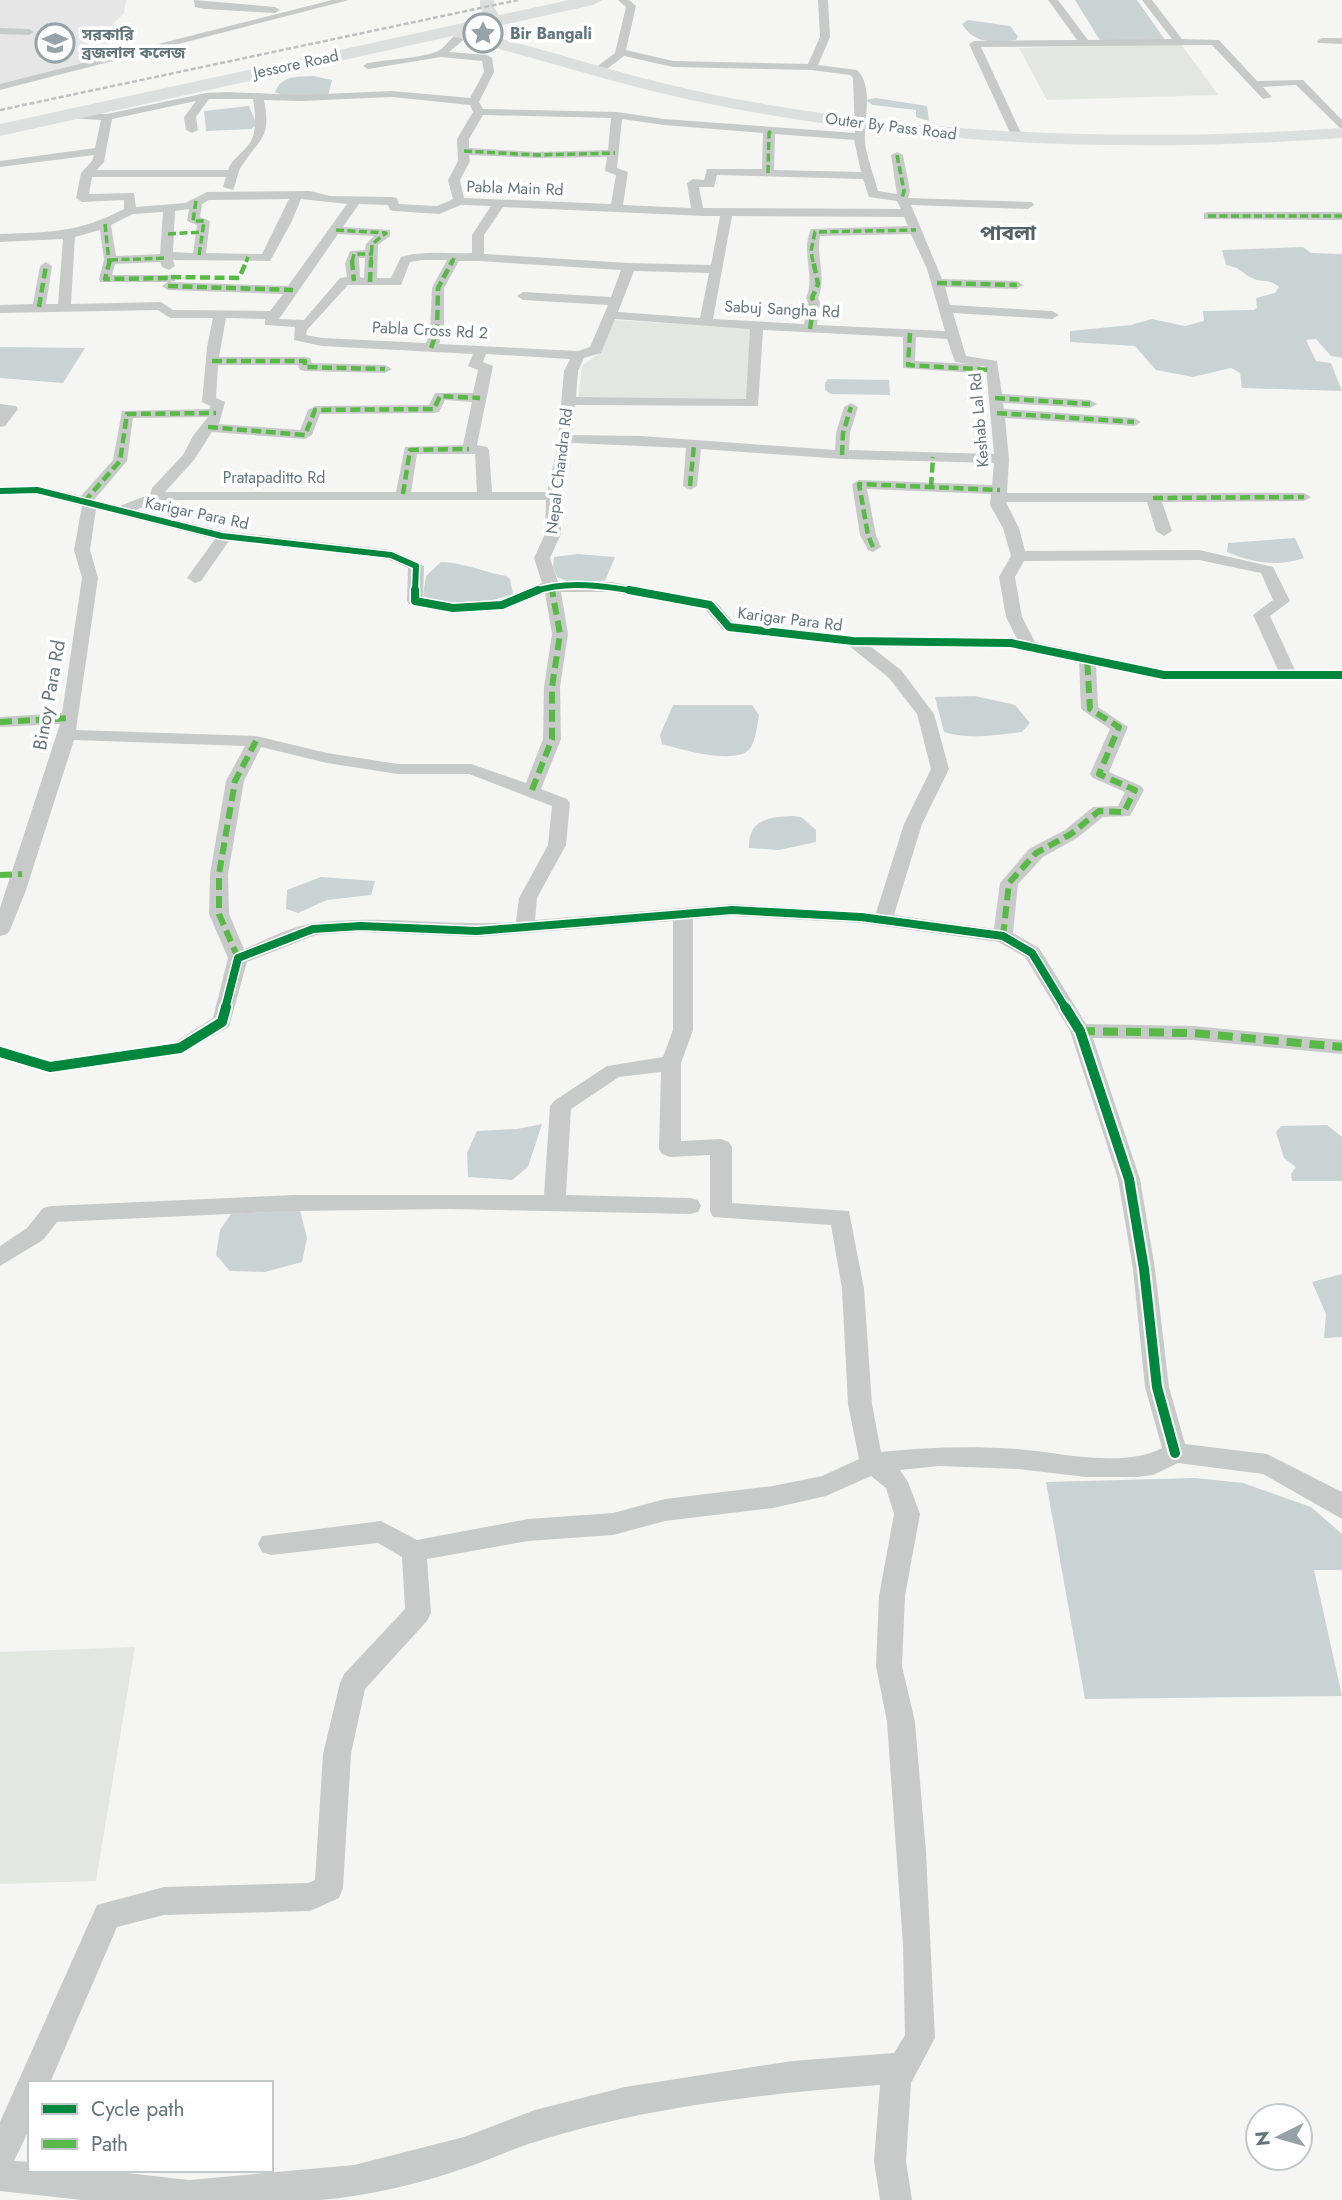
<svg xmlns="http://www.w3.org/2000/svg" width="1342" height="2200" viewBox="0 0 1342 2200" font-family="Jost,'Noto Sans Bengali',sans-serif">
	<rect width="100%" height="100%" fill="#f5f5f4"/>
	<polygon fill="#e5e6e5" points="0,0 126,0 124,13 109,28 110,58 0,87"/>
	<g fill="#e4e7e1">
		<polygon points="1181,44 1218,95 1047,100 1019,48"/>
		<polygon points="614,320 752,328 749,401 578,399 582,366 602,351"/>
		<polygon points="135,1647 96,1881 0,1884 0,1652"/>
	</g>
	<g fill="#c9d3d4">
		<polygon points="1075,0 1137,0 1165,40 1101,42"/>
		<path d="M968,20l42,6 8,10 -2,4c-23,2 -41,5 -54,-16z"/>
		<path d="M313,76l19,4 -4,16 -41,1 -12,-5c7,-17 22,-15 38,-16z"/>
		<polygon points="876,98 927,106 929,121 916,117 916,110 873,105 865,100"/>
		<polygon points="249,106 257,125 251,129 206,131 204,111"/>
		<path d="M1303,247l8,6 31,1v104l-11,-2 -15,-17 -10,1 10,21 15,2 11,28 -100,-3 -2,-15 -9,-5 -38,9 -37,-7 -21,-24 -65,-4v-11l61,-6 21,-6 33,7 19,-5 -1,-10 51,-1 3,-2 -1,-10 19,-5 4,-6c-11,-9 -17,-4 -27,-9 -11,-5 -10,-10 -26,-13l-4,-15z"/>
		<polygon points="0,347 85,348 63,383 0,378"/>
		<polygon points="828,379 889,380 890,395 831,394 825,390 825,383"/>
		<path d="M1295,538l9,20c-27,9 -51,5 -77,-6l1,-9z"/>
		<polygon points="578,554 615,557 605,581 571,583 557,577 553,567 554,557"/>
		<path d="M441,562c22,0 42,10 65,14l4,3 3,15c-29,10 -61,14 -90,2l3,-20z"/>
		<path d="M975,696l40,9 15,18 -8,9c-26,3 -54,8 -78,0l-9,-35z"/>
		<path d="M673,705h79l7,10c-2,10 -3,24 -8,32 -11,20 -72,2 -89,-3l-2,-9z"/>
		<path d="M793,816l8,1 15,13v12l-37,8 -30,-2c-1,-29 20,-31 44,-32z"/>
		<polygon points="321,877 375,881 371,895 327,900 298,913 286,909 287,890"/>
		<polygon points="542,1124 528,1167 512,1180 468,1177 467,1153 477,1131 517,1129"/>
		<polygon points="1327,1125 1342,1137 1342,1181 1292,1181 1291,1174 1296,1167 1284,1158 1276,1132 1281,1126"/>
		<polygon points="300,1210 307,1238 302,1262 265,1272 230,1271 216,1255 220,1230 231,1214"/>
		<polygon points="1342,1274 1342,1337 1324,1338 1326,1314 1312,1282"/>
		<polygon points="1195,1478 1243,1483 1311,1507 1342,1534 1342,1570 1314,1570 1342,1696 1085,1699 1046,1482"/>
	</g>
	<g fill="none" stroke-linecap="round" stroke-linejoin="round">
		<g fill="#c8caca" fill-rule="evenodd">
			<polygon points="194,0 275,7 280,10 275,13 205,9 195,7"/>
			<polygon points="332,0 349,0 0,90 0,84"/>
			<path d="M618,0h11l7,6 -10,44 47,11 135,3 12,-27 -2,-37h10l2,37 -12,28 39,5c19,19 4,55 9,79 3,14 8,28 12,42l19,3 -6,-39 6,-3 6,3 7,36 -2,7 124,4 2,3 -6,4 -117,-4 31,74 75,2 6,4 -6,4 -72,-2 5,18 102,6 7,4 -7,4 -99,-6 13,43 31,5 5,33 88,6 7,4 -7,4 -87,-5 1,6 130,9 7,4 -7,4 -129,-8 4,41 -2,34h297l7,4 -7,4 -142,1 10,29 -8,5 -8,-5 -9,-29h-141l13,26 6,23 174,-1 74,17 17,34 -20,15 25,54h47v10h-178l-68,-16 2,43 30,20 -19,45 32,14 3,4 -14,26 -27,1 -26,21 -34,19 -25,27 -5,49 26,15 47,76 107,2 149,14v14l-149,-14 -100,-2 47,141 15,90 14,118 16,57 82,10 75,38v27l-79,-45 -85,-11 -25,12 -17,2h-50l-68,-8 -79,-3 -39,4 8,12 12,32 -15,82 -3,70 13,56 11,130 9,186 -24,45 -5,78 6,39h-32l-6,-39 6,-76c-112,8 -237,22 -345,57 -24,7 -46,18 -70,26 -46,16 -96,28 -145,32h-238l-82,-9v-69l97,-217 67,-18 144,-4 7,-3 8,-126 17,-71 4,-9 61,-65 -3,-52 -24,-14 -107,12 -9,-3 -4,-8 4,-8 119,-15 36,19 111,-21 85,-6 52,-14 108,-13 49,-10 37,-17 -11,-55 -6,-115 -11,-64 -118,-8 -3,-6v-56l-40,2 -8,-3 -3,-5 2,-77 -42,5 -48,32 -5,86 124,3 8,2 3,6 -3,6 -8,2 -241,-5 -155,2 -237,11 -14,18 -43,26v-20l27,-18 16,-20 8,-2 243,-11h250l6,-89 4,-5 53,-35 56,-9 10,-27v-109l-196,16 -116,-5 -45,3 -69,27 -18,65 -49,28 -130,19 -50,-15v-14l50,15 125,-18 38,-24 15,-60 -19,-44 1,-40 16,-93 19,-35 -171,-6 -48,150 -16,40 -3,4 -7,2v-28l60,-184 -60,3v-10l62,-4 20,-135 -8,-28 8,-44 -45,-12 -37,1v-8l37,-1 44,10 32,-36 9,-49 88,-2v-3l-8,-4 5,-55 6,-29h-43l-12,-8 -158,3v-8l33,-1 7,-38 6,-4 6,4 -6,38h12l5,-65 -63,3v-8c50,-2 78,-1 124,-25v-9l-42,2 -6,-4 5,-25 11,-12 2,-6 -94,12v-6l95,-13 6,-28 -32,-2 -4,-1v-4l42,1 99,-21 21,-1 74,3 91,-4 78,7 14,-26 -2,-11 -41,-4 -73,12 -5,-3 5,-3c21,-4 48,-4 68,-11 13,-5 15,-21 32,-20v4l-19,16 38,3 5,3 2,14 -15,30 4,7 134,3 47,7 191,14 -2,-55 -3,-3 -38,-5 -139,-3 -49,-11 -21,16h-8v-4l20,-15 11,-46zM392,97l78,8 3,7 -16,27 1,22 -10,19 5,19 -16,7 -38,-2 -2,-6 -4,-1 -63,-1 -20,-5 -103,1 -22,11 -49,4 -2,-14 -45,1 3,-17h134l-3,10 10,3c4,-8 4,-19 10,-26 19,-28 28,-26 21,-64l37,1zM209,99h44c2,12 4,29 -1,40 -5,12 -20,18 -24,31h-131l7,-8 8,-43 84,-18 -12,16 2,13 6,3 6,-3 -2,-13zM483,115l128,3 -3,32 -71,2 -68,-4v-9zM622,119l42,6 99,8 -1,36h-55l-3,11 -11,-1 -6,4 4,25 -68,-3 5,-33 -11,-4zM775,134l79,6 7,32 -87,-2zM469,155l68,3 70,-1 -2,14 11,4 -5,29 -147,-6 -4,-18 10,-19zM717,175l146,4 6,18 28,4 4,8 -198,-1 -4,-21h15zM289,199l-27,55 -56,-1 4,-32 -10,-4 2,-13 7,-4zM301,199l46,5 -59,82 -120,-4 -6,4 6,4 115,4 -13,17 -97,-1 -12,-8 -90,2 4,-67 25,-7 4,30 -5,19 1,3h70l5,-1v-6h-63l3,-11 45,-2 2,5 7,3 6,-4 -2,-6 97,1 21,-38zM359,204l29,1 2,5 4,1 45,3 22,-9 30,1 -19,29v18c-25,1 -48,-3 -71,4l-10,21h-14l1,-33 12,-9v-6l-47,-3zM503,207l202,9h15l-9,49 -82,-2 -145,-9v-19zM189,209l-2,12 10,4 -4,28 -20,-1 2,-41zM163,212l-3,42 -44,2 -5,-31 22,-11zM732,216l172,1 4,9 -97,3c-11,24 5,46 -5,69l2,4 -4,22 -91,-5zM338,234l36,2 -8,8 -1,6 -15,1 -5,13 2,13 -7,1 -36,42 -25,-1zM911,234l16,35 18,62 -128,-6 3,-23 -2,-4c9,-21 -2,-40 2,-62zM359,258h6l-1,20 -4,-1zM422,260h25l-15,28 -2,43 -4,12 -104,-5 -16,-3 1,-5 41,-45h53l9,-23zM459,261h19l143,9 -10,27 -88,-5 -6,4 6,4 85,5 -18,42 -12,4 -139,-7 5,-13v-43zM634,271l75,2 -9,45 -82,-6zM226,318l39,1v6l30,2 -1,13 28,6 151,8 -5,12 10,4 -5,23h-38l-6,12 -114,1 -7,4 -8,20 -81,-6 6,-22 -9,-4 2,-33h80l2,5 5,1 80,2 7,-4 -7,-4 -73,-2 -2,-5 -5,-1h-86zM615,319l135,10 -4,70 -170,-2 2,-26 6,-13 17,-5zM763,330l140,7v31l73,5 5,-1v-6l5,1 8,87 -145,-4 1,-17 8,-26 -7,-4 -7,4 -8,26 -1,17 -194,-14 -69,-1 3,-30 183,1zM916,337l31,2 8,23 14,2 -54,-3zM486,354l84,5 -6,12 -7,78 -10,43h-55l-3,-42 -2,-3 -10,-2 16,-79 -10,-4zM445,400l27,2 -9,43 -58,2 -9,45h-231l29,-32 18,-28 93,7 7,-4 8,-21 114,-1 5,-1zM208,417l-15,19 -10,19 -31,33 -2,6 -30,12 -26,-6 33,-39 6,-43zM572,443l114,5 -3,38 7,4 7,-4 4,-37 141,10 152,4 -2,22 -133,-5 -7,4 8,51 8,15 5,2 8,-5 -5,-12 -9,-46 124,5 -1,11 13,23 8,28 -12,21 7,40 11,22 -164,-3 -119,-13 -18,-21 -6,-2 -99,-18h-53l-8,-24 11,-24 -1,-38zM417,454h58l2,38h-66zM159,500h387l-1,34 -11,24 8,25 -43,17 -46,3 -30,-5 1,-32 -33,-16 -169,-19 -86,-21zM96,509l119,30 -28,39 8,5 6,-2 28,-40 159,18 20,9 -1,33 2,3 44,9 49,-3 43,-17 7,41 -8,53 -1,52 -17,44 -55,-19h-73l-71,-11 -71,-17 -180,-6 22,-152 -8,-28zM1199,560l62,13 12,27 -20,15 25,55h-114l-129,-28 -13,-25 -7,-40 9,-16zM561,592h50l94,17 18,21 125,15 41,33 28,36 14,55 -27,55 -28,89 -144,-9 -197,16 2,-22 29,-53 4,-42 -3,-4 -26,-10 20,-50 -1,-52 8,-53zM870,646l141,2 68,12 2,49 29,20 -20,45 3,4 32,14 -7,14 -25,1 -28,23 -36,19 -29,34 -6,46 -100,-14 28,-91 27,-55 -15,-55 -33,-44zM261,747l66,16 71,11h71l83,32 -4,39 -29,53 -3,24c-67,5 -134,-8 -201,1 -24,3 -49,17 -71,26l-15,-35 -1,-40 16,-93zM732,916l129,7 137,19 27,15 45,74 48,148 15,90 12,118 17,61c-39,21 -103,4 -145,1 -46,-3 -91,-2 -136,3l-9,-48 -8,-115 -15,-78 -117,-8v-56l-3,-5 -8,-3 -40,2v-78l12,-33v-111zM871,1476l15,12 8,26 -15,82 -3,70 11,56 16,223 2,90 -11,18 -102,8 -167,26 -90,23 -71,27 -110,28 -165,15 -88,-10h-71v-8l-16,-1 16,-33v-45h20l67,-156 47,-12 146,-4 29,-13 4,-10 8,-134 14,-65 62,-68 4,-8 -4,-54 101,-18 85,-6 52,-14 108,-13 53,-12z"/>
			<polygon points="1048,0 1058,0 1088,40 1172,39 1142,0 1152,0 1182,39 1219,40 1257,81 1303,80 1342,120 1342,130 1296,85 1263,87 1272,97 1263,99 1212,45 981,47 1022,135 1012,137 969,44 974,41 1077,40"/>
			<polygon points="0,28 29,29 34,32 29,35 0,34"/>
			<polygon points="1322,38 1342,38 1342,44 1318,43 1317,41"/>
			<polygon points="1208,212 1342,212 1342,220 1204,219 1204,213"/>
			<polygon points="0,404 16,406 18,409 5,426 0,427"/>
		</g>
		<polygon fill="#dddede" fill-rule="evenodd" points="480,0 494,0 494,7 502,21 500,24 490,24 480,7"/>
		<path fill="#dddede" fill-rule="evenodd" d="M449,26c90,20 176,51 266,69 208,41 417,47 627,33v10c-210,15 -420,8 -627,-33 -92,-18 -181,-48 -271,-71l-3,-3 3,-3z"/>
		<polygon fill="#dddede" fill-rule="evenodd" points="569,0 602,0 593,5 0,136 0,124"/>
		<polyline stroke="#bec0c1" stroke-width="2.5" stroke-dasharray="5 2.5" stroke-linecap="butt" points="0,110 518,0"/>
		<g stroke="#58b947" stroke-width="3.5" stroke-dasharray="8 3.5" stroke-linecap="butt">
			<polyline points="464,151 537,155 615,153"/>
			<polyline points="897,155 904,191 902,198"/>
			<polyline points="768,173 769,133 773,129"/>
			<polyline points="196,201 193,221 204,221 199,256"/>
			<polyline points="1208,216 1342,216"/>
			<polyline points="105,224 109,262"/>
			<polyline points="336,230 386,233 372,244 371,262"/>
			<polyline points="168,234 202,232"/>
			<polyline points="110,260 167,258"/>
			<polyline points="246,262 248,257"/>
			<polyline points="352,262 354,254 373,254"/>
			<polyline points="452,262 454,258"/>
			<polyline points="813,262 811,251 815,232 916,230"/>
		</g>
		<g stroke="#58b947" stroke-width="4.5" stroke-dasharray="10 4.5" stroke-linecap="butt">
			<polyline points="110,260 105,279 170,278"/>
			<polyline points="352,260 354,281"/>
			<polyline points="171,277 239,278 247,260"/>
			<polyline points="370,282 371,260"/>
			<polyline points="937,283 1017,285"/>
			<polyline points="168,286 293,290"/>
			<polyline points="39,307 46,266"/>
			<polyline points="810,329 814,302 812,298 818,284 813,260"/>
			<polyline points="910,333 908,365 992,370"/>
			<polyline points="431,348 437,331 438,288 453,260"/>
			<polyline points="212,361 305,361 305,367 385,369"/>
			<polyline points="995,398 1090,404"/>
			<polyline points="997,413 1134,422"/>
			<polyline points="208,427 305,435 315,410 434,409 440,396 480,398"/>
			<polyline points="842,455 843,433 851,407"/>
			<polyline points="690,486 694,445"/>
			<polyline points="931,487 933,457"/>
			<polyline points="403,494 410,450 469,449"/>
			<polyline points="1153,498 1304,497"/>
			<polyline points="84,502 120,461 127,414 216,413"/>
			<polyline points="873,547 868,535 859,484 1000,490"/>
			<polyline points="551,586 553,592"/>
		</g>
		<g stroke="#58b947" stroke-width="6" stroke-dasharray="12 6" stroke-linecap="butt">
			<polyline points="0,722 70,718"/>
			<polyline points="532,790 552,739 552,687 560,634 552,590"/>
			<polyline points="0,875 22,874"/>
			<polyline points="1003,936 1009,883 1036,853 1071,834 1099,811 1124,812 1135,790 1099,774 1119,727 1090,709 1087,657"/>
			<polyline points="238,958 219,914 219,874 235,781 256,741"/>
		</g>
		<polyline stroke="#58b947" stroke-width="8" stroke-dasharray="15 8" stroke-linecap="butt" points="1080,1031 1193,1033 1342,1047"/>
		<g stroke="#fff" stroke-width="9">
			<g id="cycleway-far2">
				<polyline points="0,491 37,490 222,536 391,555 416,566 415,592"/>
				<path d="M534,592c30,-12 73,-6 105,0"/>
			</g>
		</g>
		<g stroke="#fff" stroke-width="11">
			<g id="cycleway-far1">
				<polyline points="415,590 415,601 453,608 502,605 538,590"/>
				<polyline points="629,590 710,605 729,627 853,641 1011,643 1164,675 1342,675"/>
				<polyline points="225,1009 238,958 313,929 361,926 477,931 732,910 861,917 1003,936 1032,953 1066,1009"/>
			</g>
		</g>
		<g stroke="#fff" stroke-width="14">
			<g id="cycleway">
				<polyline points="1065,1007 1080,1031 1129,1179 1144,1269 1157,1387 1175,1453"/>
				<polyline points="0,1052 50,1067 180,1048 222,1022 226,1007"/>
			</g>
		</g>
		<use href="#cycleway-far2" stroke="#00873e" stroke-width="6"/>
		<use href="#cycleway-far1" stroke="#00873e" stroke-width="8"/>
		<use href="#cycleway" stroke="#00873e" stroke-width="10"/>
	</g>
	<defs>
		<g id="sight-ring" transform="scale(2.0125)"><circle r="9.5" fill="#fff" stroke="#95a2a7" stroke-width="1.5"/><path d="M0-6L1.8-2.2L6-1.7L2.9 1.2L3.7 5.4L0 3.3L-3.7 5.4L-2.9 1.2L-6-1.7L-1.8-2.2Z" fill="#95a2a7"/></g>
		<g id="university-ring" transform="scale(2.0125)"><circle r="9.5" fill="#fff" stroke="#95a2a7" stroke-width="1.5"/><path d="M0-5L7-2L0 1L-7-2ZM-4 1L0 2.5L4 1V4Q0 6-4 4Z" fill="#95a2a7"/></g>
	</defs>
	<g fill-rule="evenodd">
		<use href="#sight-ring" x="483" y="33"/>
		<use href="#university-ring" x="55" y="43"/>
	</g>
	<g text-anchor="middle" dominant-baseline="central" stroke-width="7" stroke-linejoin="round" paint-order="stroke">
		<g font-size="16" font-weight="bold" fill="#62757d" stroke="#fff" text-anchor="start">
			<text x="510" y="33">Bir Bangali</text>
			<text x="82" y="34">সরকারি<tspan x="82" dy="18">ব্রজলাল কলেজ</tspan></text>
		</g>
		<g font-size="16" fill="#62757d" stroke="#fff">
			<text transform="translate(296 64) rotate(-12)">Jessore Road</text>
			<text transform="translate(891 126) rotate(7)">Outer By Pass Road</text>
			<text transform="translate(515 188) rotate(2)">Pabla Main Rd</text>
			<text transform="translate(782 309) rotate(3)">Sabuj Sangha Rd</text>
			<text transform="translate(430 330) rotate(3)">Pabla Cross Rd 2</text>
			<text transform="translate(979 420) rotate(-95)">Keshab Lal Rd</text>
			<text transform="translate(559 471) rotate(-83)">Nepal Chandra Rd</text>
			<text x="274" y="477">Pratapaditto Rd</text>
			<text transform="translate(197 513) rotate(12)">Karigar Para Rd</text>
			<text transform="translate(790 619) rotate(7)">Karigar Para Rd</text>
		</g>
		<g font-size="19" fill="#62757d" stroke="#fff">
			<text transform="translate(49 695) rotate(-80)">Binoy Para Rd</text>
		</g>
		<g font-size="21" font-weight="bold" fill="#546268" stroke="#fff">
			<text x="1008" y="233">পাবলা</text>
		</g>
	</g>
	<rect x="28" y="2081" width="245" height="91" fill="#ffffff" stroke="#c0c8cb" stroke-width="2"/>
	<rect x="42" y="2104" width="35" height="10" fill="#00873e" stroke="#c0c8cb" stroke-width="2"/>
	<text x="91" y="2116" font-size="21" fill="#62757d">Cycle path</text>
	<rect x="42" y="2139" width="35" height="10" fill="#58b947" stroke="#c0c8cb" stroke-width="2"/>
	<text x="91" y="2151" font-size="21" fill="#62757d">Path</text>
	<g transform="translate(1279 2137) rotate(265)"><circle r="33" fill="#ffffff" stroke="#c0c8cb" stroke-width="2"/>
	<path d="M0-5L12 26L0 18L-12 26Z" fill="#95a2a7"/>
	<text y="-10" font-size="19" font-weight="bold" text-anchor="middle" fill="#62757d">N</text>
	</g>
</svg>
